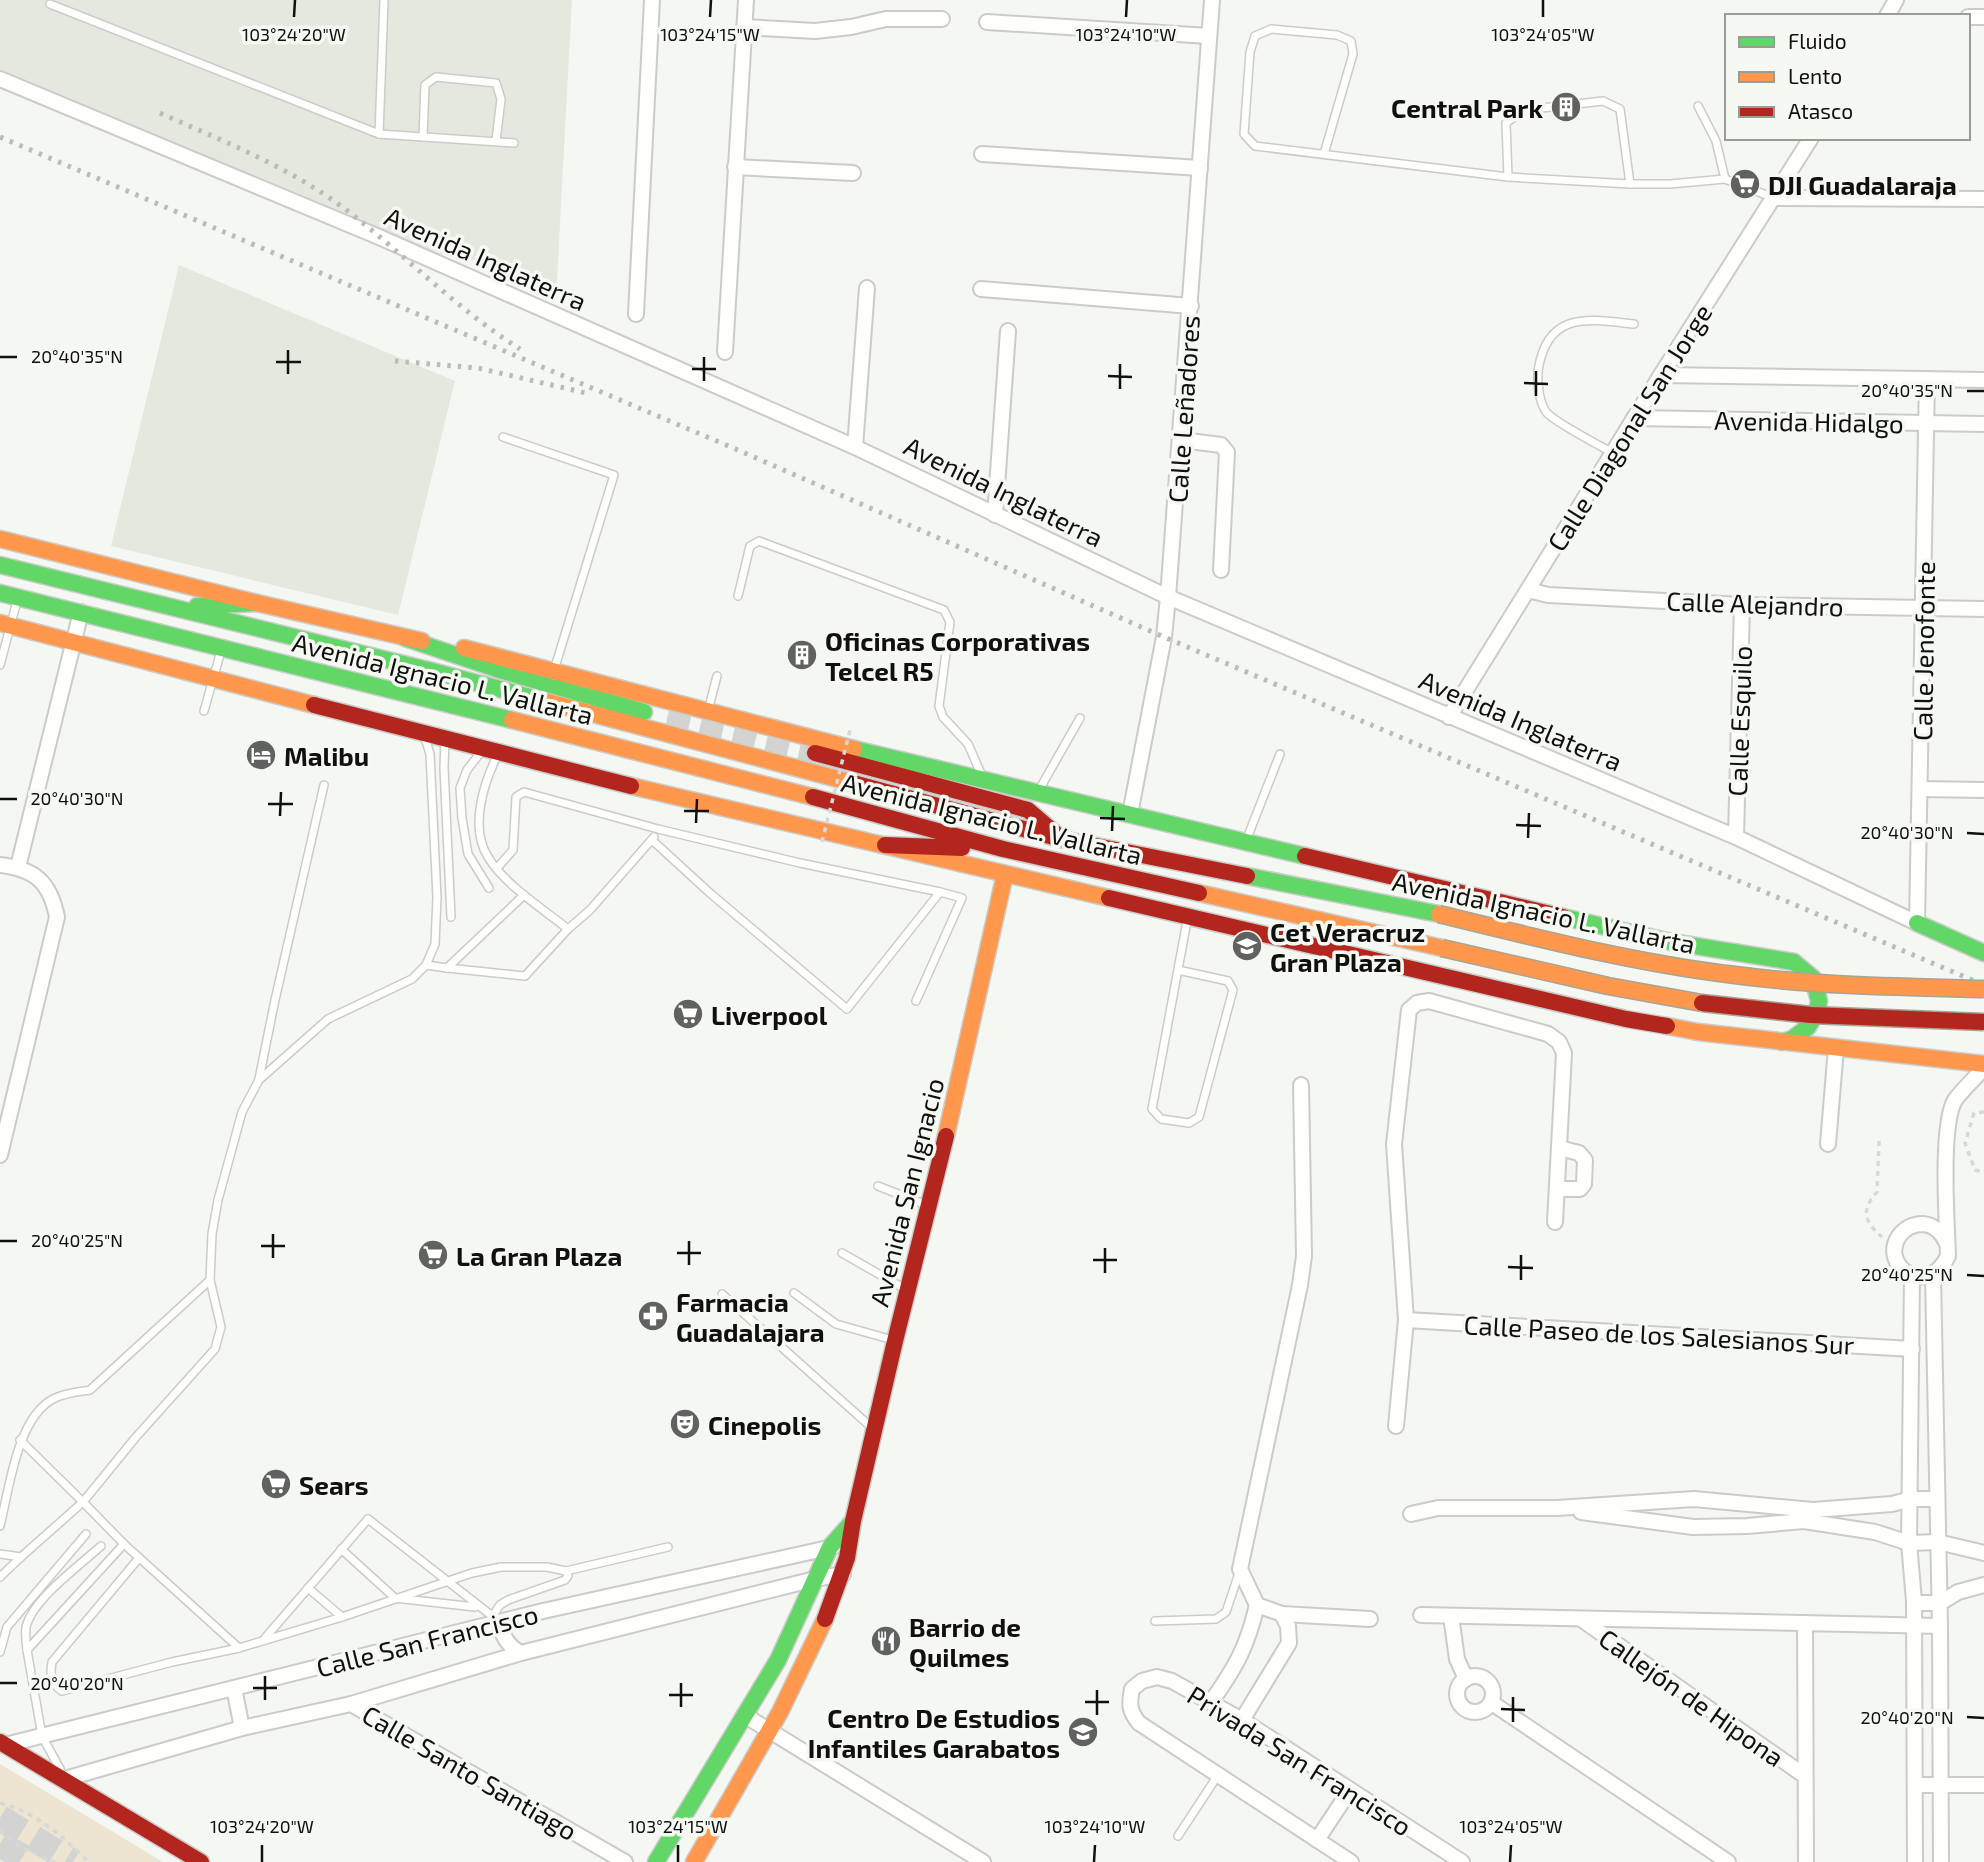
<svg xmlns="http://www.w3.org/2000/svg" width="1984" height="1862" viewBox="0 0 1984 1862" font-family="'Exo 2',sans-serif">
	<rect width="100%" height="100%" fill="#f5f7f3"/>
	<g fill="#e5e8df">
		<polygon points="0,0 572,0 556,298 476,261 402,246 0,75"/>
		<polygon points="179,265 455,381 398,615 111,546"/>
	</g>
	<polygon fill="#ede4d1" points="0,1764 163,1862 0,1862"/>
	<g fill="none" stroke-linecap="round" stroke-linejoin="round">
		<polyline stroke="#d3d4d1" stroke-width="23" stroke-dasharray="23 11" stroke-linecap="butt" points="667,719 815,753"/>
		<g stroke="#d3d4d1" stroke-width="26" stroke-dasharray="26 13" stroke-linecap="butt">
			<polyline points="0,1818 73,1862"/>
			<polyline points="0,1844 31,1862"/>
		</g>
		<g stroke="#cbccca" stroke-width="10">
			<g id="lane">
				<polyline points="50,4 379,134 514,143"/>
				<polyline points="1698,106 1716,141 1725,179"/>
				<polyline points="379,134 384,0"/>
				<polyline points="423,137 425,85 436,77 496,83 501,99 496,141"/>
				<polyline points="1324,154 1353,54 1351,41 1337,35 1271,29 1255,36 1250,52 1244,134 1255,146 1508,177 1630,184 1670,184 1725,179 1774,198"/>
				<polyline points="1508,177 1506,123 1524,110 1603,101 1620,109 1630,184"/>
				<polyline points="503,437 614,475 555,667"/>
				<path d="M1613,453c-13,-7 -59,-32 -66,-40 -8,-10 -10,-30 -9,-42 9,-60 49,-52 96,-47"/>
				<polyline points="738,596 750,546 759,541 944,610 950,622 939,706 943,717 968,744 982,776"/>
				<polyline points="0,665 17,601"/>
				<polyline points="204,711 221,651"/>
				<polyline points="708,711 717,676"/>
				<polyline points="445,740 444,768 451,917"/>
				<polyline points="481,752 467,770 460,788 462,818 468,854 489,888"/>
				<path d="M498,754c-14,28 -29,73 -10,103 17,28 55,52 80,72"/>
				<polyline points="1039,790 1080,718"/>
				<polyline points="1246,841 1280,754"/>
				<polyline points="497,868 513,850 516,797 524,792 658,829 800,863 940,892 847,1009 711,894 652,840"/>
				<polyline points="426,965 447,968 524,895"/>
				<polyline points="447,968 525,976 568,929 590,910 654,837"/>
				<polyline points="1178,970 1228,981 1233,990 1199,1117 1189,1123 1161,1119 1152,1109 1187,921"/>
				<polyline points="916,1001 962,898 940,892"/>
				<polyline points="259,1079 275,1000 324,785"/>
				<polyline points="878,1186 926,1205"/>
				<polyline points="842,1253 905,1289"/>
				<polyline points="210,1280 221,1327 215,1349 136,1437 83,1502 124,1544 239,1648"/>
				<polyline points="794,1293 836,1324 893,1340"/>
				<polyline points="722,1294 870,1426"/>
				<path d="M0,1526c9,-36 17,-108 53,-127 11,-6 24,-7 37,-9l120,-110 2,-46 6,-34 24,-88 17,-32 69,-61 84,-40 14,-14 9,-21 2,-47 -7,-143 -5,-16"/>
				<polyline points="341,1549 395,1598 475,1607"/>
				<polyline points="0,1554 21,1557 83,1502 20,1440"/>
				<path d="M139,1558l-87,104c-2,12 -2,21 10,29l110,-29 67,-14 103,-31 130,-44 29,-6h46l19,4 2,5 -3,4 -57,20 -8,5 -8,12"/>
				<polyline points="566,1571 668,1547"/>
				<polyline points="0,1577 21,1557"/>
				<polyline points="308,1588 342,1617"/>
				<polyline points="1155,1621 1216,1619 1226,1612 1240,1570"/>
				<polyline points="265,1638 368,1519 496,1619"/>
				<path d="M27,1650c-1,-8 -2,-15 -1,-23 7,-28 53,-61 75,-81"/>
				<polyline points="0,1652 7,1627 86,1534"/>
				<polyline points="60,1769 42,1736 27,1650 124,1544"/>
				<polyline points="1178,1836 1218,1775"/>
			</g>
		</g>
		<g stroke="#cbccca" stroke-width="18">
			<g id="street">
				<polyline points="1887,16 1896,0"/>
				<polyline points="1968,17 1984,17"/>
				<polyline points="987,22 1209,36"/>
				<polyline points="744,27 815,31 851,27 886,19 942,19"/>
				<polyline points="0,79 379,237 855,447 1168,597 1736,837 1917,923 1927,379"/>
				<polyline points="982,154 1200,168"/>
				<polyline points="735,167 853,173"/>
				<polyline points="1774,198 1984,199"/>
				<polyline points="981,289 1191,306"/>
				<polyline points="636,314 652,0"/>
				<polyline points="725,352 746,0"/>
				<polyline points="1661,375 1984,380"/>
				<polyline points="1634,418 1984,424"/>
				<polyline points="1181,440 1221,445 1227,452 1221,570"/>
				<polyline points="855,447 867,288"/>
				<polyline points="995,515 1008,331"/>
				<polyline points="1528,590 1548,595 1742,605 1984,609"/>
				<polyline points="1449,717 1661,375 1811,138"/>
				<polyline points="1920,789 1984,790"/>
				<polyline points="1130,814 1164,637 1168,597 1212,0"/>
				<polyline points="1736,837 1742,605"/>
				<path d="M0,865c35,4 50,17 57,52l-57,238"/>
				<polyline points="18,867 81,612"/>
				<polyline points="1301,1085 1304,1256 1300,1285 1240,1569 1257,1605 1282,1614 1370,1619"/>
				<polyline points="1828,1144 1836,1048"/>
				<polyline points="1557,1189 1580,1189 1584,1184 1585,1160 1579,1153 1559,1148"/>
				<path d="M1947,1244c-4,-10 -12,-19 -24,-20 -9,0 -18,4 -24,12 -20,30 28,63 49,20 -1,-32 -8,-131 7,-156 8,-11 20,-22 29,-32"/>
				<polyline points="1933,1275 1940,1626 1941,1862"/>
				<polyline points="1912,1276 1909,1543 1914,1601 1915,1862"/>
				<polyline points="1406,1320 1912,1349"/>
				<polyline points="1396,1426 1406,1320 1394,1144 1409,1010 1417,1003 1429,1001 1548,1034 1559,1042 1564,1053 1555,1222"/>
				<polyline points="1581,1512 1693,1527 1747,1526 1804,1521 1875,1532 1909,1543 1938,1542 1984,1553"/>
				<polyline points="1411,1514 1438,1508 1557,1508 1694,1499 1813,1510 1892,1504 1911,1499 1936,1499"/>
				<polyline points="1914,1603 1940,1603 1958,1592 1984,1585"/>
				<polyline points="1421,1615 1940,1626"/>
				<polyline points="1451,1616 1457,1659 1466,1679"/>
				<polyline points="1581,1619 1805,1776"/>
				<path d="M499,1622c4,14 8,24 22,31"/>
				<polyline points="1805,1623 1806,1862"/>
				<circle cx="1475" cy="1694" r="18"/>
				<polyline points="234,1688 242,1728"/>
				<path d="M1211,1702c25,-35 36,-55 46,-97"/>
				<polyline points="1492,1703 1728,1862"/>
				<polyline points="351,1704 625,1862"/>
				<polyline points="744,1715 983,1862"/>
				<polyline points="1242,1720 1289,1643 1288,1626 1282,1614"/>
				<polyline points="5,1745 543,1611 833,1547"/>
				<polyline points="65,1779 242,1728 351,1704 521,1653 815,1579 843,1574"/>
				<polyline points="1915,1785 1984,1785"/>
				<polyline points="1317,1840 1350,1790"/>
				<path d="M1351,1862l-212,-139c-10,-12 -10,-19 -7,-34l10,-8 15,-4 15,4 70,39 220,142"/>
			</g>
		</g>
		<g stroke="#cbccca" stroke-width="19">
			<g id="fast">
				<polyline points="0,565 432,671 537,699"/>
				<polyline points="0,593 512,720"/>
				<polyline points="197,606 257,603"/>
				<polyline points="405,638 500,670 644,712"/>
				<polyline points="854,749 1305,856"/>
				<polyline points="1247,876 1439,914"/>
				<polyline points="1563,917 1671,942 1794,962 1813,978 1819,1001 1817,1011 1808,1027 1792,1039 1782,1042"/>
				<polyline points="1917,923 1984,953"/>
				<polyline points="656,1862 778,1660 830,1547 853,1521"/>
			</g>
		</g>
		<g stroke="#cbccca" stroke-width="19">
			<g id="slow">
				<polyline points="0,539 257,603 422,641"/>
				<polyline points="0,623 314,705"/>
				<polyline points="464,648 854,749"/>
				<polyline points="537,699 853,783"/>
				<polyline points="512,720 813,797"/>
				<polyline points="631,786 1109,898"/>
				<polyline points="1199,893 1442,948"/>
				<polyline points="1667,1026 1698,1032 1984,1064"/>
				<polyline points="946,1136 1005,874"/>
				<polyline points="694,1862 780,1712 825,1619"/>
			</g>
		</g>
		<g stroke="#cbccca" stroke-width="19">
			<g id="jam">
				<polyline points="314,705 631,786"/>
				<polyline points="815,753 1028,810 1056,834"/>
				<polyline points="853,783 1061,839 1247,876"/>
				<polyline points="813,797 1003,849 1199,893"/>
				<polyline points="885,845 962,848"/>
				<polyline points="1305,856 1563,917"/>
				<polyline points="1109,898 1626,1019 1667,1026"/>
				<polyline points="825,1619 847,1558 853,1521 895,1341 946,1136"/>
				<polyline points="0,1742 201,1862"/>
			</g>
		</g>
		<g stroke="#d7d8d7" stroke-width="3.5" stroke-dasharray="5 5" stroke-linecap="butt">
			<polyline points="1984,1112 1974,1113 1965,1143 1975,1170 1984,1172"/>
			<path d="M1879,1141l-2,51c-17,19 -12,30 5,45"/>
			<path d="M0,1803c36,9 63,34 89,59"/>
			<polyline points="0,1831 21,1847 54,1862"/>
		</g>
		<use href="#lane" stroke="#fefefd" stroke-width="7"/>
		<use href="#street" stroke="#fefefd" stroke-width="14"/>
		<use href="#fast" stroke="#63d668" stroke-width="16"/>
		<use href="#slow" stroke="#ff974d" stroke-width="16"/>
		<use href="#jam" stroke="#b3261e" stroke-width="16"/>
		<g stroke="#bbbcba" stroke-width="5" stroke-dasharray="3.5 7" stroke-linecap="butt">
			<path d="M160,113c65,29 132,55 189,99 57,44 109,98 171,137"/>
			<polyline points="0,137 738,450 1164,637 1984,985"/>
			<polyline points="395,361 478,368 586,393"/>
		</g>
		<g stroke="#a6a596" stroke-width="19" stroke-linecap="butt">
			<g id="slow-bridge">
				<path d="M1439,914c98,24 196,49 296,61 83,11 166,12 249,14"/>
				<polyline points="1442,948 1608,986 1702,1003"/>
			</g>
		</g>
		<g stroke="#a6a596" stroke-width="19" stroke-linecap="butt">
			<polyline id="jam-bridge" points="1702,1003 1811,1015 1984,1022"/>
		</g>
		<polyline stroke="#d7d8d7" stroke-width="3.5" stroke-dasharray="5 5" stroke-linecap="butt" points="822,842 850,730"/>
		<use href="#slow-bridge" stroke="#ff974d" stroke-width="16"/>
		<use href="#jam-bridge" stroke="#b3261e" stroke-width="16"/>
	</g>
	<path fill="none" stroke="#10110f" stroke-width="2.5" d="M294,17l1,-17M710,17l1,-17M1126,17l1,-17M1543,17v-17M0,357h17M276,362h25M692,369h24M288,374v-24M1108,376l24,1M704,381v-24M1524,383l24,1M1120,389v-25M1967,391h17M1536,396v-25M0,799h17M268,804h25M684,811h25M280,816l1,-24M1100,818l25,1M696,823l1,-24M1516,825l25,1M1112,831l1,-25M1967,833l17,1M1528,838l1,-25M0,1241h17M261,1246h24M677,1253h24M273,1258v-24M1093,1260h24M689,1265v-24M1508,1267l25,1M1105,1273v-25M1967,1275l17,1M1521,1280v-25M0,1683h17M253,1688h24M669,1695h24M265,1700v-24M1085,1702h24M681,1707v-24M1501,1709l24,1M1097,1715v-25M1967,1717l17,1M1513,1722v-25M262,1862v-17M678,1862v-17M1094,1862l1,-17M1510,1862l1,-17"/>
	<defs>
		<g id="building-disc" transform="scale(1.575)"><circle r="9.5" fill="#60625f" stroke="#f6f8f2"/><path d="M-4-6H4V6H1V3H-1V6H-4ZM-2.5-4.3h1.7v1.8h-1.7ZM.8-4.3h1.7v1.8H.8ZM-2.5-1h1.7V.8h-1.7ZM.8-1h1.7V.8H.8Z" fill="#fff"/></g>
		<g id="supermarket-disc" transform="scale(1.575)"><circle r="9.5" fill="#60625f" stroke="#f6f8f2"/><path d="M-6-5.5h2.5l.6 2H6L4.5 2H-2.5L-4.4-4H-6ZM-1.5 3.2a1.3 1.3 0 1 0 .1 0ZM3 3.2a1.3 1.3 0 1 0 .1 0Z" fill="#fff"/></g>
		<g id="hotel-disc" transform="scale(1.575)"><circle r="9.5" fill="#60625f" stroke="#f6f8f2"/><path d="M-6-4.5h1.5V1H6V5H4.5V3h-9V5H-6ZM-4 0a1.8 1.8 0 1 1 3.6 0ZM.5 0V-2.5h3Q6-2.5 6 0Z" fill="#fff"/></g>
		<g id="university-disc" transform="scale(1.575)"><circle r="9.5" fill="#60625f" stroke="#f6f8f2"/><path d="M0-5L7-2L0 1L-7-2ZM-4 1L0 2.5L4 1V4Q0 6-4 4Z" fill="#fff"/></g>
		<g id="pharmacy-disc" transform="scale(1.575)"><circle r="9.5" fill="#60625f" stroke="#f6f8f2"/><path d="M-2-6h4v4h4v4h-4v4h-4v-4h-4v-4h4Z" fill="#fff"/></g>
		<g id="theatre-disc" transform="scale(1.575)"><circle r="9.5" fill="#60625f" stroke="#f6f8f2"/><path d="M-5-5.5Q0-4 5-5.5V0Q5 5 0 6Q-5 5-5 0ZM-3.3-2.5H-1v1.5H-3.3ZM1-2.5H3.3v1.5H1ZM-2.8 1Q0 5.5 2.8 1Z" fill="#fff"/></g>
		<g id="restaurant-disc" transform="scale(1.575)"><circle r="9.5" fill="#60625f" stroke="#f6f8f2"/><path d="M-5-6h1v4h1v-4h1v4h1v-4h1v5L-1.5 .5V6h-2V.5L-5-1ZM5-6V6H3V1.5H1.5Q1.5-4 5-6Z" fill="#fff"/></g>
		<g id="school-disc" transform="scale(1.575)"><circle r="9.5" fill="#60625f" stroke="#f6f8f2"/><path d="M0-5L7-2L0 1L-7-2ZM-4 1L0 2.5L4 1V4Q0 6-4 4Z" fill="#fff"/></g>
	</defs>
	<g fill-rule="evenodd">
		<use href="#building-disc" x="1566" y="107"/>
		<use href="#supermarket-disc" x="1745" y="184"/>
		<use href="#building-disc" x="802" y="655"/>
		<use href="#hotel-disc" x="261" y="755"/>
		<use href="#university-disc" x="1247" y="946"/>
		<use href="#supermarket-disc" x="688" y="1014"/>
		<use href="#supermarket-disc" x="433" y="1255"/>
		<use href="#pharmacy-disc" x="653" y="1316"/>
		<use href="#theatre-disc" x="685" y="1424"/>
		<use href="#supermarket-disc" x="276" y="1484"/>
		<use href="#restaurant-disc" x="886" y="1641"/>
		<use href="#school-disc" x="1083" y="1732"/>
	</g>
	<g text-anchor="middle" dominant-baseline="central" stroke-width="7" stroke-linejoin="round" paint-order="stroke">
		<g font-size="26" font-weight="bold" fill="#10110f" stroke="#f6f8f2" text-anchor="start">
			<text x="1543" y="107" text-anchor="end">Central Park</text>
			<text x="1768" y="184">DJI Guadalaraja</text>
			<text x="825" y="640">Oficinas Corporativas<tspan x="825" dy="30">Telcel R5</tspan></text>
			<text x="284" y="755">Malibu</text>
			<text x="1270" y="931">Cet Veracruz<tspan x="1270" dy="30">Gran Plaza</tspan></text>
			<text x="711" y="1014">Liverpool</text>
			<text x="456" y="1255">La Gran Plaza</text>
			<text x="676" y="1301">Farmacia<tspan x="676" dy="30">Guadalajara</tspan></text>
			<text x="708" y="1424">Cinepolis</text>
			<text x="299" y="1484">Sears</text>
			<text x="909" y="1626">Barrio de<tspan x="909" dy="30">Quilmes</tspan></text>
			<text x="1060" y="1717" text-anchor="end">Centro De Estudios<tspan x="1060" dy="30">Infantiles Garabatos</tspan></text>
		</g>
		<g font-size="26" fill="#10110f" stroke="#f6f8f2">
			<text transform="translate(486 258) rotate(24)">Avenida Inglaterra</text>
			<text transform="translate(1183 409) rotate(-86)">Calle Leñadores</text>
			<text transform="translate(1809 421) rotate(1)">Avenida Hidalgo</text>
			<text transform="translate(1629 427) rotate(-58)">Calle Diagonal San Jorge</text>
			<text transform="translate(1004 491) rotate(26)">Avenida Inglaterra</text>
			<text transform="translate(1755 603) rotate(2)">Calle Alejandro</text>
			<text transform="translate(1923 651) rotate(-89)">Calle Jenofonte</text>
			<text transform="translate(443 678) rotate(14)">Avenida Ignacio L. Vallarta</text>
			<text transform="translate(1521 720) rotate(23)">Avenida Inglaterra</text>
			<text transform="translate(1739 721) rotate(-88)">Calle Esquilo</text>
			<text transform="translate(992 818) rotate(14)">Avenida Ignacio L. Vallarta</text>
			<text transform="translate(1544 912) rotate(12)">Avenida Ignacio L. Vallarta</text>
			<text transform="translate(906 1192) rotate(-76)">Avenida San Ignacio</text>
			<text transform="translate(1659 1334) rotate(3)">Calle Paseo de los Salesianos Sur</text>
			<text transform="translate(427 1640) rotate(-14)">Calle San Francisco</text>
			<text transform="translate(1692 1697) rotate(35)">Callejón de Hipona</text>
			<text transform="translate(1300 1760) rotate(32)">Privada San Francisco</text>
			<text transform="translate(470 1772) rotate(30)">Calle Santo Santiago</text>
		</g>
	</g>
	<g font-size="18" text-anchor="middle" fill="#10110f" stroke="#f6f8f2" stroke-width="7" stroke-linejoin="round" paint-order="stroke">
		<text x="294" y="41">103°24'20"W</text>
		<text x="710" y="41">103°24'15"W</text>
		<text x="1126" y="41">103°24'10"W</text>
		<text x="1543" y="41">103°24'05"W</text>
		<text x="77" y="363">20°40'35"N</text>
		<text x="1907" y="397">20°40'35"N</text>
		<text x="77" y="805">20°40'30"N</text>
		<text x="1907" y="839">20°40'30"N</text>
		<text x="77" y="1247">20°40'25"N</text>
		<text x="1907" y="1281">20°40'25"N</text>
		<text x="77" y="1690">20°40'20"N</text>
		<text x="1907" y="1724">20°40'20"N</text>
		<text x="262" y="1833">103°24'20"W</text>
		<text x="678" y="1833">103°24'15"W</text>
		<text x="1095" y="1833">103°24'10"W</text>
		<text x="1511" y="1833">103°24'05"W</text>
	</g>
	<rect x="1725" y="14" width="245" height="126" fill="#f6f8f2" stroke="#9a9c97" stroke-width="2"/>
	<rect x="1739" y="37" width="35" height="10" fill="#63d668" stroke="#9a9c97" stroke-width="2"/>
	<text x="1788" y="49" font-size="21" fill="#10110f">Fluido</text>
	<rect x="1739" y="72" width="35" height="10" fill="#ff974d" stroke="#9a9c97" stroke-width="2"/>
	<text x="1788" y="84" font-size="21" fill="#10110f">Lento</text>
	<rect x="1739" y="107" width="35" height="10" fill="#b3261e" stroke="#9a9c97" stroke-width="2"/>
	<text x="1788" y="119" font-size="21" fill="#10110f">Atasco</text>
</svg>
